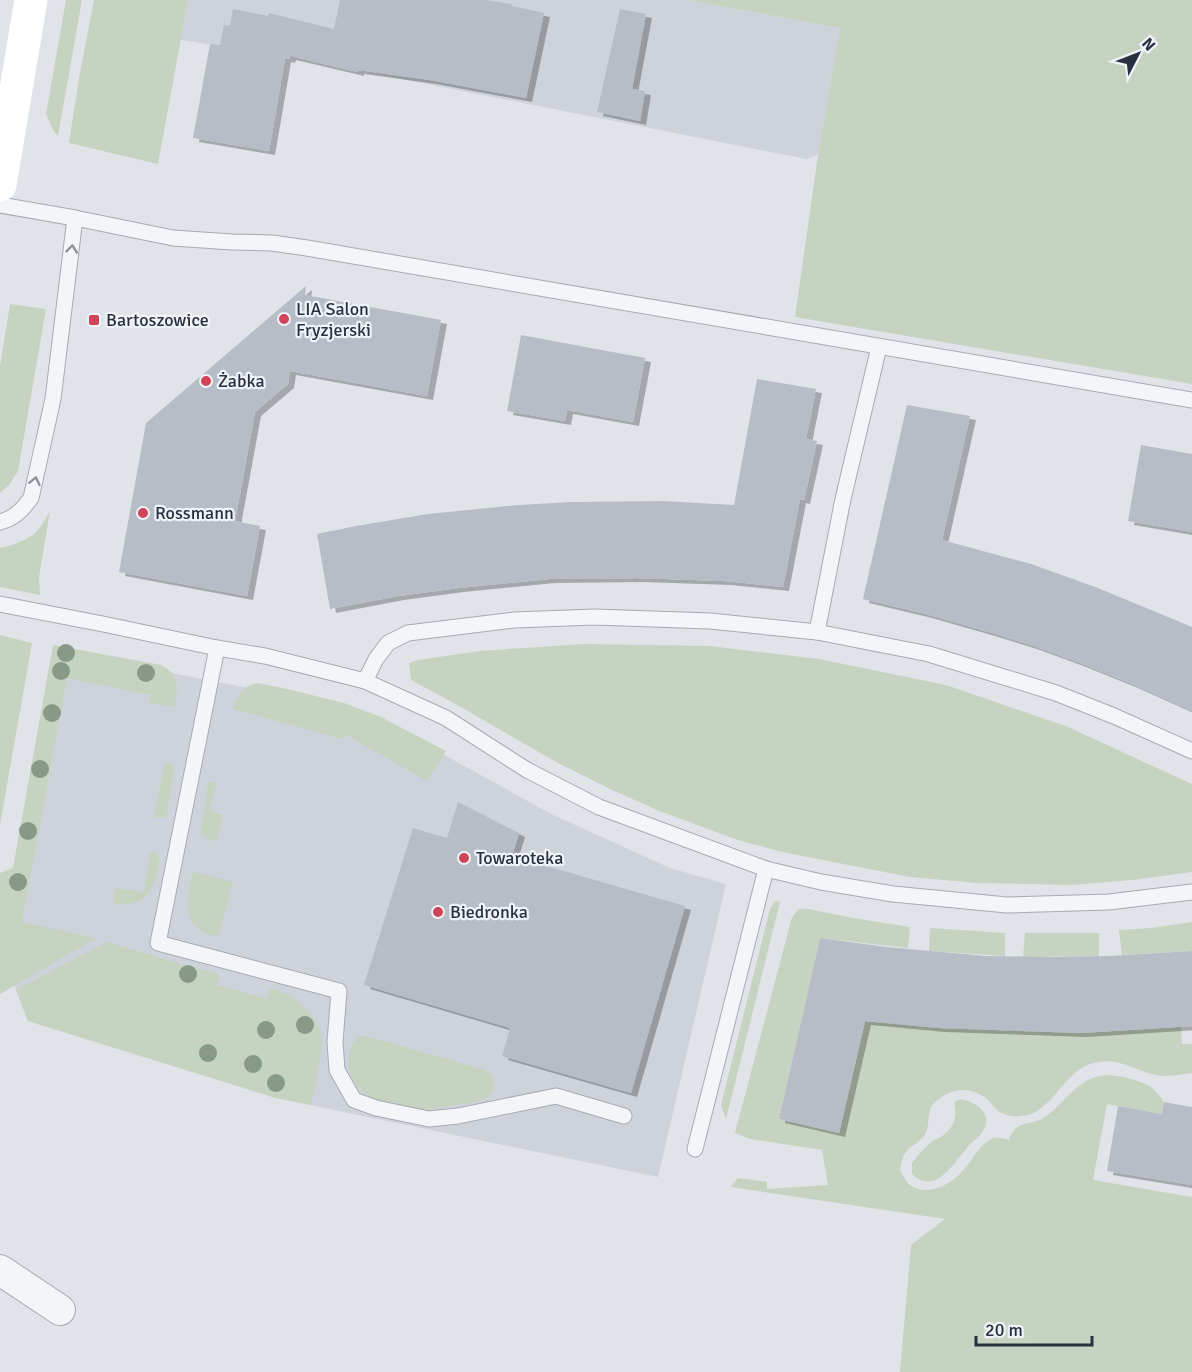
<svg xmlns="http://www.w3.org/2000/svg" width="1192" height="1372" viewBox="0 0 1192 1372" font-family="Signika,sans-serif">
	<defs>
		<filter id="shadow"><feDropShadow dx="6" dy="4" stdDeviation="0" flood-color="#0004"/></filter>
	</defs>
	<rect width="100%" height="100%" fill="#e0e4e9"/>
	<g fill="#ced3db">
		<polygon points="188,0 688,0 840,28 818,155 806,159 290,57 181,40"/>
		<polygon points="66,652 365,711 551,814 670,868 726,884 658,1177 276,1098 28,1021 9,971"/>
	</g>
	<g fill="#c6d3c1">
		<polygon points="66,0 82,0 58,136 53,130 46,114"/>
		<polygon points="94,0 188,0 158,164 69,143 79,78"/>
		<polygon points="688,0 1192,0 1192,384 795,317 818,155 840,28"/>
		<polygon points="10,304 46,309 18,471 10,484 0,493 0,366"/>
		<path d="M50,511l-11,66 1,18 -40,-8v-39c11,-2 28,-8 36,-16 6,-6 10,-14 14,-21z"/>
		<polygon points="0,635 32,643 0,825"/>
		<polygon points="584,644 709,646 819,659 946,685 1068,727 1192,784 1192,872 1132,880 1071,885 977,883 910,877 782,852 738,840 659,811 610,789 556,762 459,706 411,680 409,663 418,660 480,651"/>
		<path d="M53,645l108,20c20,10 17,24 13,42l-24,-4v-8l-83,-17 -45,244 74,16 -96,56v-121l13,-5z"/>
		<path d="M257,683l26,5 61,15 37,14 65,34 -19,30 -81,-46 -3,4 -110,-30c5,-14 9,-22 24,-26z"/>
		<polygon points="165,762 171,763 174,767 167,815 164,818 154,817"/>
		<polygon points="213,781 217,782 209,810 223,815 216,841 204,838 200,834 208,784"/>
		<path d="M150,852l7,1c3,6 2,11 0,18 -4,26 -19,36 -44,33l2,-16 29,4z"/>
		<path d="M195,872l38,10 -15,55c-5,-2 -11,-2 -15,-5 -22,-12 -14,-37 -11,-58z"/>
		<polygon points="775,901 780,902 726,1119 721,1105 770,909"/>
		<path d="M799,909h10l44,9 57,9 -2,21 -88,-10 -41,181 60,14 26,-112 215,12 101,-6 1,17h10v29c-9,1 -18,3 -27,3 -28,-1 -44,-22 -75,-12 -27,9 -39,50 -68,52 -5,1 -14,0 -18,-2 -7,-2 -12,-10 -17,-15 -11,-9 -26,-12 -38,-6 -7,3 -14,8 -18,14 -3,8 -2,15 -4,23 -3,11 -15,14 -21,22 -4,5 -5,12 -6,18 5,10 10,19 23,20 19,1 35,-12 46,-27 6,-8 12,-19 22,-24 6,-3 11,-1 18,1 6,-21 21,-13 36,-23 14,-10 23,-24 38,-34 18,-12 37,-8 57,-1 4,2 9,3 12,6 5,4 9,9 12,14l-2,12 -55,-10 -14,76 99,17v175h-292l11,-127 34,-26 -214,-32 7,-9 29,4v7l61,-4 -6,-35 -72,-11 -15,-6 57,-216z"/>
		<polygon points="1192,922 1192,951 1122,955 1119,930 1151,928"/>
		<polygon points="930,928 1005,933 1005,956 929,951"/>
		<polygon points="1025,933 1099,933 1099,956 1023,957"/>
		<path d="M107,942l113,33 -3,10 50,14 3,-11c8,3 16,5 22,9 13,8 25,22 29,37 3,14 -7,56 -10,71l-35,-7 -248,-77 -12,-31z"/>
		<path d="M359,1036h7l119,34 7,6c2,7 3,16 -4,21 -9,7 -25,7 -36,8 -13,2 -28,6 -41,5 -25,0 -65,-20 -63,-49 1,-10 3,-19 11,-25z"/>
		<path d="M961,1099c15,3 33,15 22,32 -4,7 -12,11 -16,17 -14,16 -32,48 -55,26v-11c4,-6 15,-18 21,-22 2,-2 6,-3 8,-4 13,-9 17,-20 13,-35z"/>
	</g>
	<g fill="#b7bdc6" filter="url(#shadow)">
		<polygon points="340,0 485,0 512,4 512,6 544,13 526,98 430,80 358,70 358,72 290,56 289,59 285,58 269,151 193,138 210,44 220,45 224,25 230,26 233,9 268,16 269,13 334,29"/>
		<polygon points="620,9 646,14 632,89 645,91 640,121 597,112"/>
		<polygon points="306,286 305,295 441,320 427,396 290,371 288,384 255,412 235,521 260,526 247,596 119,572 146,423"/>
		<polygon points="521,335 645,358 633,422 567,410 565,421 507,411"/>
		<polygon points="757,379 816,389 806,439 817,441 804,500 800,499 783,587 725,581 637,578 549,579 458,588 398,596 330,609 317,534 356,526 428,514 518,505 573,502 663,501 734,505"/>
		<polygon points="907,405 970,416 942,540 1031,564 1098,588 1192,627 1192,711 1132,684 1080,663 1034,646 989,632 926,614 863,599"/>
		<polygon points="1141,445 1192,454 1192,532 1128,521"/>
		<polygon points="458,802 519,833 512,856 685,906 631,1093 502,1056 510,1028 364,985 413,828 447,838"/>
		<polygon points="820,938 886,947 986,956 1050,957 1109,956 1192,951 1192,1026 1081,1033 939,1028 865,1021 839,1133 779,1119"/>
		<polygon points="1164,1102 1192,1107 1192,1185 1107,1171 1118,1106 1162,1114"/>
	</g>
	<g fill="none" stroke-linecap="round" stroke-linejoin="round">
		<g stroke="#a5abb3" stroke-width="17">
			<g id="lane">
				<polyline points="0,205 75,218 173,238 232,242 272,243 307,248 1192,400"/>
				<path d="M0,522c15,-4 22,-12 31,-24l22,-99 22,-181"/>
				<polyline points="0,604 103,624 217,648 265,656 365,681 446,718 527,770 599,807 766,869 821,882 893,894 1007,905 1109,902 1192,892"/>
				<polyline points="817,632 843,499 879,347"/>
				<polyline points="217,648 158,943 339,991 335,1042 337,1070 354,1100 376,1108 429,1119 458,1116 556,1096 624,1116"/>
				<polyline points="365,681 376,659 388,643 408,633 514,620 595,617 710,621 817,632 929,654 1056,693 1114,716 1192,751"/>
				<polyline points="695,1149 766,869"/>
			</g>
		</g>
		<g stroke="#a5abb3" stroke-width="32">
			<polyline id="street" points="0,1270 60,1310"/>
		</g>
		<use href="#lane" stroke="#f3f5f8" stroke-width="15"/>
		<use href="#street" stroke="#f3f5f8" stroke-width="30"/>
		<polyline stroke="#fff" stroke-width="33" points="0,185 31,0"/>
	</g>
	<g fill="#869a87">
		<circle cx="66" cy="653" r="9"/>
		<circle cx="61" cy="671" r="9"/>
		<circle cx="146" cy="673" r="9"/>
		<circle cx="52" cy="713" r="9"/>
		<circle cx="40" cy="769" r="9"/>
		<circle cx="28" cy="831" r="9"/>
		<circle cx="18" cy="882" r="9"/>
		<circle cx="188" cy="974" r="9"/>
		<circle cx="305" cy="1025" r="9"/>
		<circle cx="266" cy="1030" r="9"/>
		<circle cx="208" cy="1053" r="9"/>
		<circle cx="253" cy="1064" r="9"/>
		<circle cx="276" cy="1083" r="9"/>
	</g>
	<defs><path id="oneway-chevron" d="M-2-3.5L2.5 0L-2 3.5" fill="none" stroke-width="1.6" stroke-linecap="round" stroke-linejoin="round" transform="scale(1.5)"/></defs>
	<g stroke="#8e939c">
		<use href="#oneway-chevron" transform="translate(72 249) rotate(-84)"/>
		<use href="#oneway-chevron" transform="translate(35 481) rotate(-78)"/>
	</g>
	<g fill="#cf4458" stroke="#f0f3f7" stroke-width="2">
		<circle cx="284" cy="319" r="6"/>
		<rect x="88" y="314" width="12" height="12" rx="3"/>
		<circle cx="206" cy="381" r="6"/>
		<circle cx="143" cy="513" r="6"/>
		<circle cx="464" cy="858" r="6"/>
		<circle cx="438" cy="912" r="6"/>
	</g>
	<g text-anchor="middle" dominant-baseline="central" stroke-width="4.5" stroke-linejoin="round" paint-order="stroke">
		<g font-size="18" fill="#293141" stroke="#f0f3f7" text-anchor="start">
			<text x="296" y="309">LIA Salon<tspan x="296" dy="21">Fryzjerski</tspan></text>
			<text x="106" y="320">Bartoszowice</text>
			<text x="218" y="381">Żabka</text>
			<text x="155" y="513">Rossmann</text>
			<text x="476" y="858">Towaroteka</text>
			<text x="450" y="912">Biedronka</text>
		</g>
	</g>
	<g transform="translate(1138 54) rotate(48)" stroke="#f0f3f7" stroke-width="4.5" paint-order="stroke">
	<path d="M0-4.5L10 22L0 15L-10 22Z" fill="#293141"/>
	<text y="-9" font-size="16" font-weight="bold" text-anchor="middle" fill="#293141">N</text>
	</g>
	<path d="M976 1336v9h116v-9" fill="none" stroke="#293141" stroke-width="3"/>
	<text x="985" y="1336" font-size="18" fill="#293141" stroke="#f0f3f7" stroke-width="4.5" paint-order="stroke">20 m</text>
</svg>
